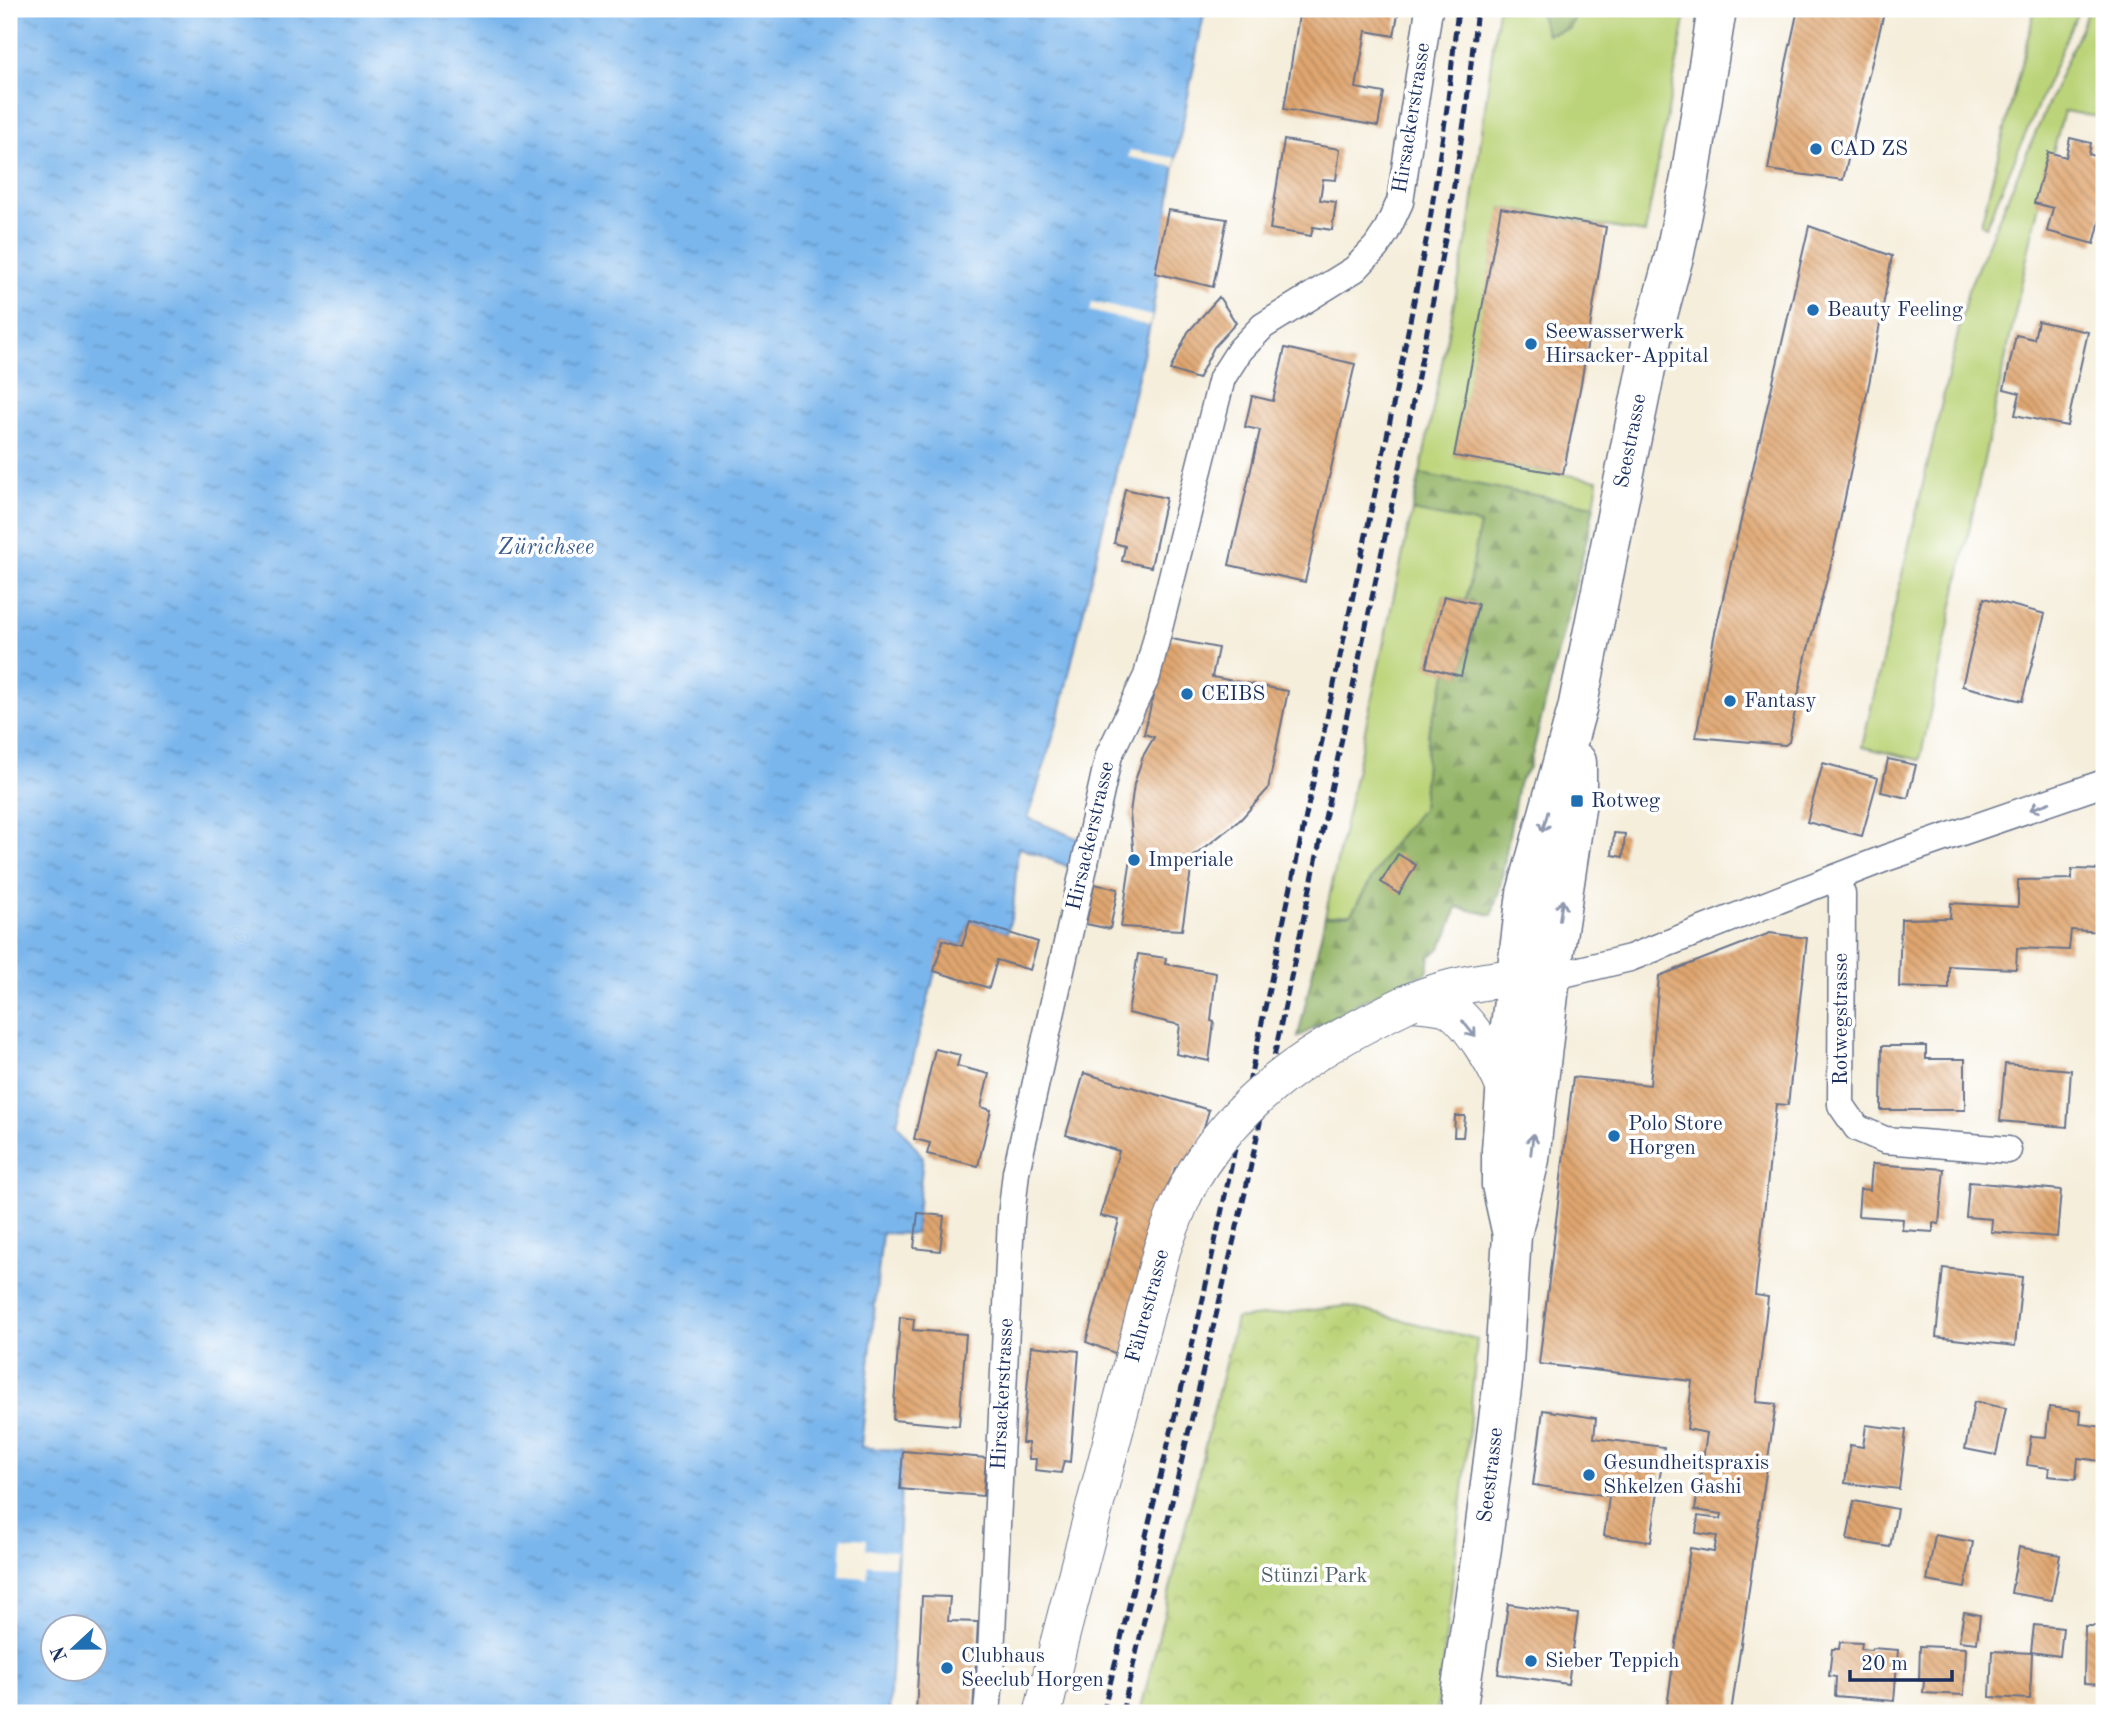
<svg xmlns="http://www.w3.org/2000/svg" width="2113" height="1722" viewBox="0 0 2113 1722" font-family="'Old Standard TT',serif">
	<defs>
		<pattern id="forest-firs" width="22" height="20" patternUnits="userSpaceOnUse" patternTransform="scale(1.75)"><rect width="22" height="20" fill="#95b669"/><path d="M5 1l3.5 6h-7zM16 11l3.5 6h-7z" fill="#79945a"/></pattern>
		<pattern id="park-crowns" width="20" height="18" patternUnits="userSpaceOnUse" patternTransform="scale(1.75)"><rect width="20" height="18" fill="#bcd479"/><path d="M2 6a3 3 0 1 1 6 0M12 15a3 3 0 1 1 6 0" fill="none" stroke="#a1b66b"/></pattern>
		<pattern id="water-ripples" width="26" height="14" patternUnits="userSpaceOnUse" patternTransform="scale(1.75)"><rect width="26" height="14" fill="#7ab6ec"/><path d="M2 4q2-2 4 0t4 0M15 11q2-2 4 0t4 0" fill="none" stroke="#6394c2"/></pattern>
		<pattern id="building-back-hatch" width="6" height="6" patternUnits="userSpaceOnUse" patternTransform="scale(1.75)"><rect width="6" height="6" fill="#e0a66f"/><path d="M-1 5l2 2M0 0l6 6M5-1l2 2" fill="none" stroke="#b5885e"/></pattern>
	</defs>
	<rect width="100%" height="100%" fill="#fff"/>
	<filter id="ink" filterUnits="userSpaceOnUse"><feTurbulence type="fractalNoise" baseFrequency=".0143" numOctaves="2"/><feDisplacementMap in="SourceGraphic" scale="14" xChannelSelector="R" yChannelSelector="G"/><feConvolveMatrix kernelMatrix="1 2 1 2 8 2 1 2 1" color-interpolation-filters="sRGB"/></filter>
	<filter id="wash" filterUnits="userSpaceOnUse"><feTurbulence type="fractalNoise" baseFrequency=".00686" numOctaves="4" result="noise"/><feDisplacementMap in="SourceGraphic" scale="28" xChannelSelector="R" yChannelSelector="G"/><feGaussianBlur stdDeviation="1.57" result="paint"/><feColorMatrix in="noise" values="0 0 0 0 0 0 0 0 0 0 0 0 0 0 0 0 0 1.4 0 .05"/><feComposite in="paint" operator="in"/></filter>
	<g filter="url(#wash)">
		<rect width="100%" height="100%" fill="#f5eedb"/>
		<g fill="#bcd479" stroke="#6c826c" stroke-width="2">
			<polygon points="1498,9 1538,9 1547,34 1570,29 1577,9 1687,9 1645,233 1502,208 1455,456 1598,480 1594,506 1420,474 1470,223"/>
			<polygon points="2035,9 2079,9 1986,226 1981,224"/>
			<polygon points="2089,9 2104,9 2104,118 2064,111 2035,220 1920,760 1862,747 1968,290"/>
			<polygon points="1412,511 1480,524 1466,601 1444,596 1427,666 1448,672 1429,728 1422,809 1391,846 1351,914 1325,917"/>
		</g>
		<g fill="url(#forest-firs)" stroke="#587264" stroke-width="2">
			<polygon points="1538,9 1577,9 1570,29 1547,34"/>
			<polygon points="1420,474 1594,506 1589,530 1529,767 1518,784 1500,887 1492,915 1457,907 1448,933 1440,948 1430,957 1427,973 1364,1000 1298,1037 1325,917 1351,914 1391,846 1422,809 1429,728 1448,672 1461,675 1478,605 1466,601 1480,524 1412,511"/>
		</g>
		<polygon fill="url(#park-crowns)" stroke="#6c826c" stroke-width="2" points="1346,1306 1477,1339 1465,1473 1437,1713 1140,1713 1236,1319"/>
		<path fill="url(#water-ripples)" stroke="#4a72a5" stroke-width="2" fill-rule="evenodd" d="M9,9h1196l-29,149 -24,158 -94,405 -30,97 51,21 -7,29 -54,-21 -5,64 -6,22 -37,-12 -8,25 -19,-6 -46,183 26,34 -8,77 -33,-1 -21,214 42,4 -14,262h-880zM52,1628h42v42h-42z"/>
		<g fill="#f5eedb">
			<polygon points="1130,150 1176,158 1175,167 1128,157"/>
			<polygon points="1092,302 1152,316 1149,326 1090,311"/>
			<polygon points="842,1537 867,1539 866,1549 896,1551 895,1566 868,1565 867,1578 840,1576"/>
		</g>
		<g id="blocks">
			<g fill="url(#building-back-hatch)">
				<polygon points="1300,9 1399,9 1394,36 1366,31 1356,88 1384,93 1378,126 1284,109"/>
				<polygon points="1798,9 1885,9 1843,180 1768,170 1786,64"/>
				<polygon points="2070,138 2091,143 2089,154 2104,159 2104,205 2094,244 2047,231 2053,208 2034,203 2048,152 2066,157"/>
				<polygon points="1284,140 1340,149 1336,180 1323,179 1320,200 1336,202 1332,230 1313,227 1311,236 1270,229"/>
				<polygon points="1501,208 1606,227 1581,384 1563,474 1454,456"/>
				<polygon points="1168,210 1227,219 1213,287 1155,273"/>
				<polygon points="1809,226 1892,256 1870,379 1831,564 1806,656 1789,742 1785,745 1696,737 1714,637"/>
				<polygon points="1219,297 1236,323 1214,347 1198,379 1170,370 1188,332"/>
				<polygon points="2038,321 2088,332 2067,426 2015,415 2020,393 2004,389 2016,335 2034,339"/>
				<polygon points="1285,348 1355,364 1305,582 1229,565 1260,430 1245,427 1252,396 1273,401"/>
				<polygon points="1125,489 1166,498 1151,567 1122,561 1125,546 1114,543"/>
				<polygon points="1444,596 1478,604 1461,676 1426,667"/>
				<polygon points="1984,598 2045,614 2022,701 1962,686"/>
				<polygon points="1167,638 1218,648 1212,677 1288,691 1268,789 1241,819 1193,857 1182,930 1121,927 1131,858 1134,858 1130,813 1134,784 1143,756 1154,737 1144,734"/>
				<polygon points="1888,759 1916,765 1908,798 1881,792"/>
				<polygon points="1823,763 1878,778 1862,836 1807,822"/>
				<polygon points="1614,833 1625,834 1623,857 1612,855"/>
				<polygon points="1398,854 1416,865 1399,894 1381,882"/>
				<polygon points="2072,869 2104,870 2104,932 2071,930 2069,950 2017,948 2016,969 1949,966 1949,989 1899,987 1901,919 1950,918 1951,903 2018,907 2018,880 2072,879"/>
				<polygon points="1094,884 1118,889 1110,929 1086,924"/>
				<polygon points="970,921 1038,942 1030,970 997,960 989,988 934,971 943,940 962,946"/>
				<polygon points="1770,933 1807,938 1788,1105 1776,1104 1755,1295 1768,1297 1756,1402 1776,1404 1731,1713 1666,1713 1690,1548 1714,1552 1717,1536 1696,1533 1698,1516 1721,1519 1722,1514 1695,1510 1707,1433 1687,1429 1692,1381 1539,1364 1573,1077 1650,1085 1659,976"/>
				<polygon points="1138,954 1166,958 1165,964 1216,973 1211,1021 1214,1022 1209,1061 1176,1054 1180,1025 1128,1013"/>
				<polygon points="1882,1046 1926,1046 1926,1059 1965,1059 1965,1110 1881,1110"/>
				<polygon points="935,1049 960,1055 957,1066 989,1074 981,1107 991,1110 978,1166 927,1154 930,1143 914,1139"/>
				<polygon points="2005,1064 2071,1070 2067,1127 2000,1121"/>
				<polygon points="1084,1073 1209,1110 1191,1172 1175,1168 1155,1234 1130,1359 1086,1342 1119,1220 1100,1216 1119,1151 1066,1135"/>
				<polygon points="1455,1116 1465,1116 1463,1137 1454,1137"/>
				<polygon points="1872,1164 1944,1169 1939,1224 1933,1223 1933,1232 1902,1230 1903,1219 1858,1216 1860,1189 1870,1190"/>
				<polygon points="1969,1182 2061,1190 2057,1237 1991,1232 1992,1219 1966,1217"/>
				<polygon points="918,1213 944,1216 940,1251 914,1248"/>
				<polygon points="1943,1268 2022,1277 2015,1346 1936,1337"/>
				<polygon points="900,1317 914,1319 913,1330 966,1334 959,1426 893,1420"/>
				<polygon points="1031,1346 1079,1351 1070,1462 1064,1461 1061,1473 1035,1470 1036,1459 1029,1459 1028,1443 1022,1443"/>
				<polygon points="1974,1402 2006,1408 1996,1455 1965,1449"/>
				<polygon points="2049,1407 2081,1411 2080,1424 2104,1427 2101,1461 2078,1458 2076,1479 2048,1476 2049,1468 2027,1465 2031,1436 2046,1437"/>
				<polygon points="1543,1410 1596,1418 1594,1438 1664,1447 1651,1542 1604,1536 1609,1496 1533,1485"/>
				<polygon points="1866,1425 1906,1430 1899,1489 1845,1483 1850,1445 1863,1447"/>
				<polygon points="903,1451 986,1458 983,1496 900,1489"/>
				<polygon points="1854,1501 1897,1509 1890,1547 1847,1540"/>
				<polygon points="1935,1535 1973,1542 1965,1588 1927,1581"/>
				<polygon points="2019,1547 2060,1555 2052,1600 2011,1593"/>
				<polygon points="922,1596 950,1597 948,1621 978,1622 973,1713 916,1713"/>
				<polygon points="1508,1604 1578,1614 1568,1684 1498,1674"/>
				<polygon points="1964,1612 1980,1615 1977,1643 1959,1641"/>
				<polygon points="2034,1625 2063,1628 2060,1656 2031,1652"/>
				<polygon points="2085,1626 2104,1626 2104,1684 2084,1683"/>
				<polygon points="1840,1642 1862,1643 1861,1649 1871,1650 1872,1648 1898,1650 1894,1701 1835,1696 1836,1677 1829,1676 1832,1649 1839,1649"/>
				<polygon points="1920,1646 1966,1648 1964,1695 1923,1693 1924,1680 1919,1680"/>
				<polygon points="1992,1651 2032,1653 2030,1699 1990,1697"/>
			</g>
		</g>
	</g>
	<g filter="url(#ink)">
		<use href="#blocks" fill-opacity="0" stroke="#67728a" stroke-width="2"/>
		<g fill="none" stroke-linecap="round" stroke-linejoin="round">
			<g stroke="#67728a" stroke-width="29">
				<g id="street">
					<polyline points="1835,878 1842,894 1841,1105 1857,1128 1885,1140 2008,1150"/>
					<polyline points="1551,977 1630,958 1886,858 2104,783"/>
					<polyline points="987,1713 990,1678 1011,1218 1016,1172 1109,755 1147,676 1222,378 1240,350 1263,326 1355,269 1376,247 1386,232 1400,202 1429,9"/>
				</g>
			</g>
			<g stroke="#67728a" stroke-width="39">
				<g id="secondary">
					<path d="M1410,1002c42,-18 89,-25 135,-25"/>
					<path d="M1410,1002c11,2 28,2 38,6 21,11 48,58 57,80"/>
					<polyline points="1043,1713 1059,1643"/>
				</g>
			</g>
			<g stroke="#67728a" stroke-width="41">
				<g id="primary">
					<polyline points="1512,1235 1501,1185 1501,1150 1510,1026 1526,893 1577,709 1653,334 1675,253 1690,178 1717,9"/>
					<polyline points="1457,1713 1482,1548 1503,1380 1512,1235 1530,1159 1551,977 1577,801 1577,762"/>
				</g>
			</g>
			<use href="#street" stroke="#fff" stroke-width="26"/>
			<use href="#secondary" stroke="#fff" stroke-width="37"/>
			<use href="#primary" stroke="#fff" stroke-width="38"/>
			<g stroke="#1b2f5e" stroke-width="5" stroke-dasharray="10 5" stroke-linecap="butt">
				<polyline points="1103,1713 1201,1308 1386,441 1429,226 1447,108 1458,9"/>
				<polyline points="1122,1713 1245,1193 1405,443 1447,229 1466,110 1477,9"/>
			</g>
			<g stroke="#67728a" stroke-width="39" stroke-linecap="butt">
				<path id="secondary-bridge" d="M1059,1643l103,-394c11,-29 21,-58 38,-84 52,-80 126,-123 210,-163"/>
			</g>
			<use href="#secondary-bridge" stroke="#fff" stroke-width="37"/>
		</g>
		<defs><path id="oneway-shaft" d="M-6 0H5M1.5-3L5.5 0L1.5 3" fill="none" stroke-width="1.6" stroke-linecap="round" stroke-linejoin="round" transform="scale(1.75)"/></defs>
		<g stroke="#8d97ae">
			<use href="#oneway-shaft" transform="translate(2040 806) rotate(160)"/>
			<use href="#oneway-shaft" transform="translate(1545 822) rotate(106)"/>
			<use href="#oneway-shaft" transform="translate(1561 910) rotate(-81)"/>
			<use href="#oneway-shaft" transform="translate(1469 1029) rotate(51)"/>
			<use href="#oneway-shaft" transform="translate(1532 1144) rotate(-83)"/>
		</g>
	</g>
	<g fill="#1f6fb2" stroke="#fff" stroke-width="2.5">
		<circle cx="1816" cy="149" r="7"/>
		<circle cx="1813" cy="310" r="7"/>
		<circle cx="1531" cy="344" r="7"/>
		<circle cx="1187" cy="694" r="7"/>
		<circle cx="1730" cy="701" r="7"/>
		<rect x="1570" y="794" width="14" height="14" rx="3.5"/>
		<circle cx="1134" cy="860" r="7"/>
		<circle cx="1614" cy="1136" r="7"/>
		<circle cx="1589" cy="1475" r="7"/>
		<circle cx="1531" cy="1661" r="7"/>
		<circle cx="947" cy="1668" r="7"/>
	</g>
	<g text-anchor="middle" dominant-baseline="central" stroke-width="7" stroke-linejoin="round" paint-order="stroke">
		<g font-size="21" fill="#1b2f5e" stroke="#fff">
			<text transform="translate(1412 118) rotate(-81)">Hirsackerstrasse</text>
			<text transform="translate(1631 441) rotate(-79)">Seestrasse</text>
			<text transform="translate(1091 836) rotate(-77)">Hirsackerstrasse</text>
			<text transform="translate(1841 1019) rotate(-90)">Rotwegstrasse</text>
			<text transform="translate(1148 1306) rotate(-75)">Fährestrasse</text>
			<text transform="translate(1003 1394) rotate(-87)">Hirsackerstrasse</text>
			<text transform="translate(1491 1475) rotate(-83)">Seestrasse</text>
		</g>
		<g font-size="21" fill="#1b2f5e" stroke="#fff" text-anchor="start">
			<text x="1830" y="149">CAD ZS</text>
			<text x="1827" y="310">Beauty Feeling</text>
			<text x="1545" y="332">Seewasserwerk<tspan x="1545" dy="24">Hirsacker-Appital</tspan></text>
			<text x="1201" y="694">CEIBS</text>
			<text x="1744" y="701">Fantasy</text>
			<text x="1591" y="801">Rotweg</text>
			<text x="1148" y="860">Imperiale</text>
			<text x="1628" y="1124">Polo Store<tspan x="1628" dy="24">Horgen</tspan></text>
			<text x="1603" y="1463">Gesundheitspraxis<tspan x="1603" dy="24">Shkelzen Gashi</tspan></text>
			<text x="961" y="1656">Clubhaus<tspan x="961" dy="24">Seeclub Horgen</tspan></text>
			<text x="1545" y="1661">Sieber Teppich</text>
		</g>
		<g font-size="21" fill="#4b6166" stroke="#fff">
			<text x="1314" y="1576">Stünzi Park</text>
		</g>
		<g font-size="23" font-style="italic" fill="#3c5e90" stroke="#fff">
			<text x="546" y="547">Zürichsee</text>
		</g>
	</g>
	<rect width="2113" height="1722" fill="none" stroke="#fff" stroke-width="35"/>
	<g transform="translate(74 1648) rotate(248)"><circle r="33" fill="#ffffff" stroke="#a4acbf" stroke-width="2"/>
	<path d="M0-5L12 26L0 18L-12 26Z" fill="#1f6fb2"/>
	<text y="-10" font-size="19" font-weight="bold" text-anchor="middle" fill="#1b2f5e">N</text>
	</g>
	<path d="M1850 1670v10h102v-10" fill="none" stroke="#1b2f5e" stroke-width="3.5"/>
	<text x="1861" y="1670" font-size="21" fill="#1b2f5e" stroke="#ffffff" stroke-width="5" paint-order="stroke">20 m</text>
</svg>
